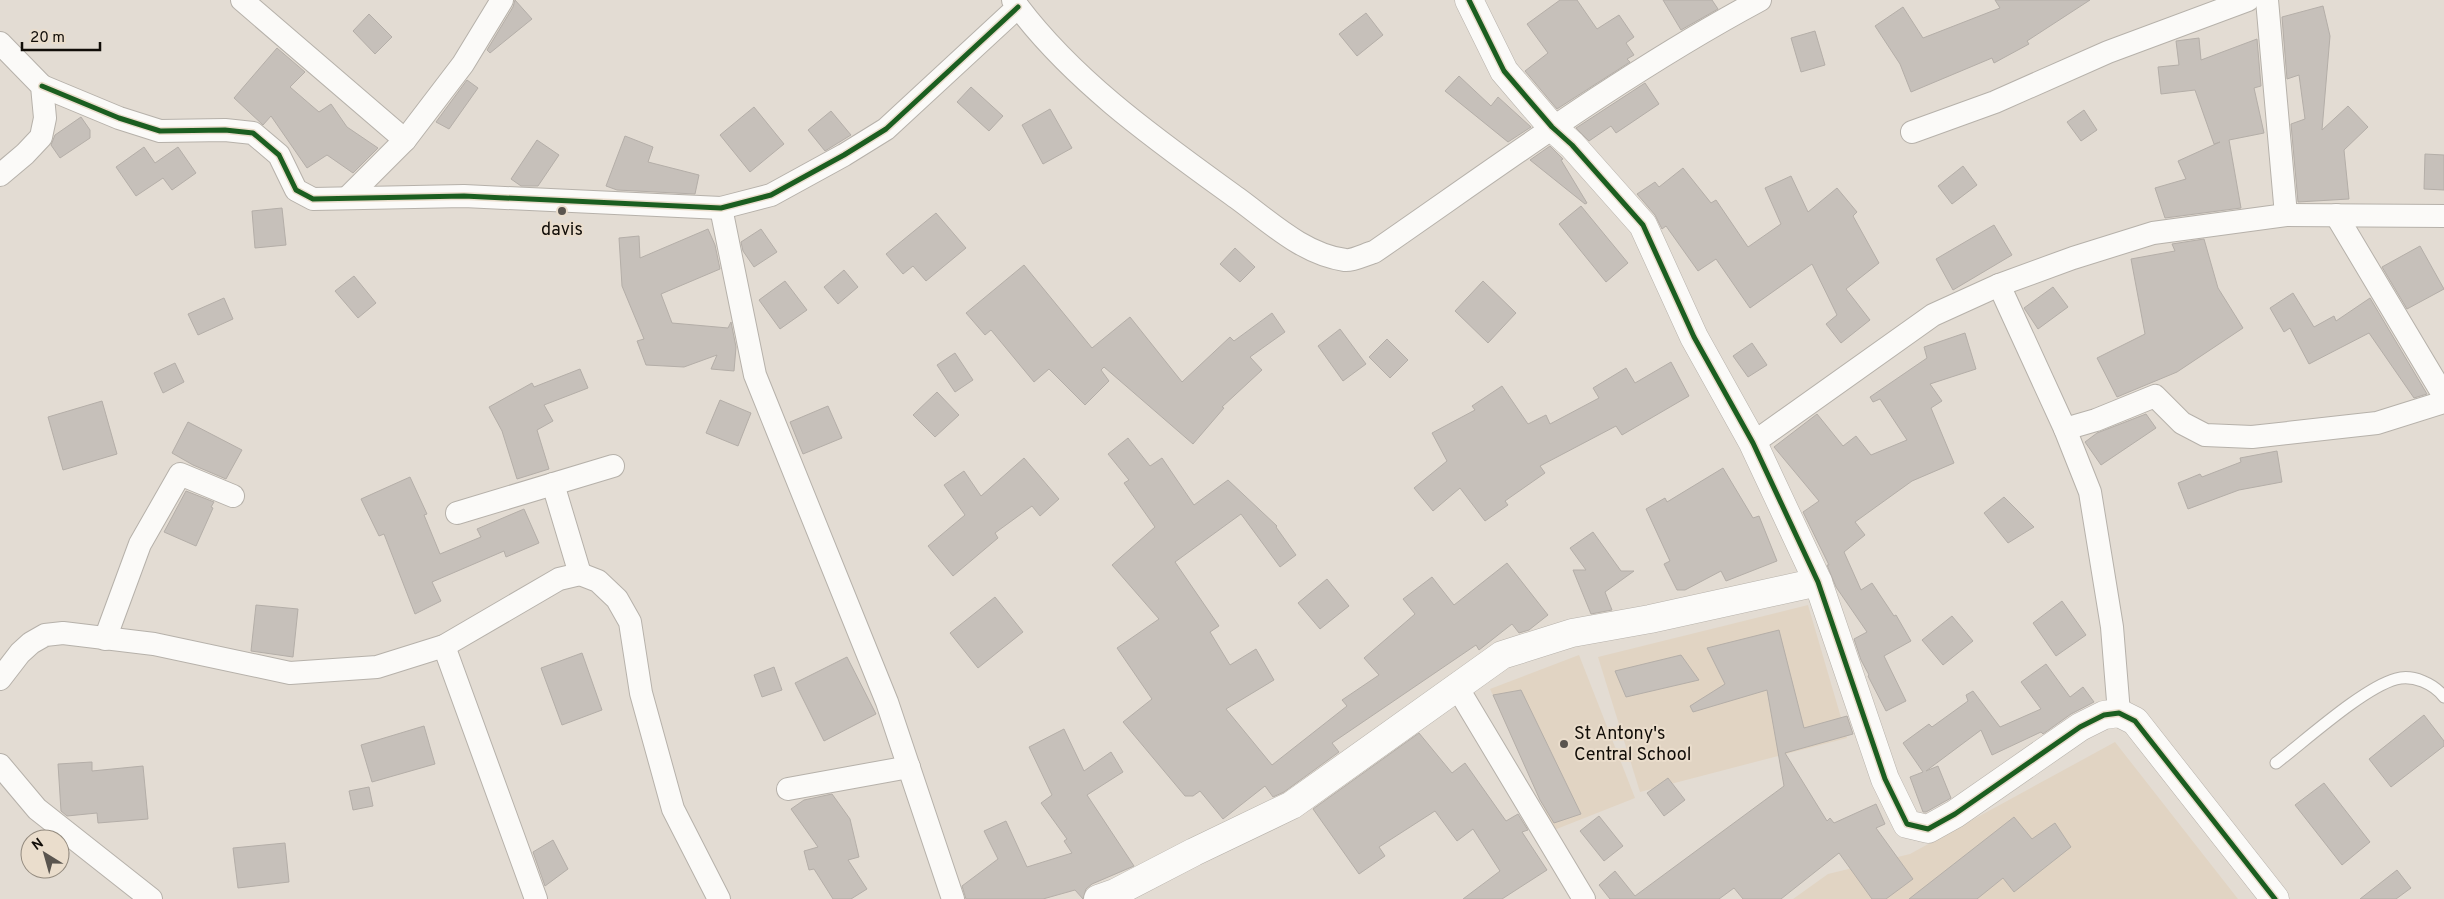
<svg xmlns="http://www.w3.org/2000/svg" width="2444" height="899" viewBox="0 0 2444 899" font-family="Overpass,sans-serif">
	<rect width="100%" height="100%" fill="#e3dcd3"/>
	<g fill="#e1d4c3">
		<polygon points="1808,605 1847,738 1640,792 1598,657"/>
		<polygon points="1579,655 1635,798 1554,830 1490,689"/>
		<polygon points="2115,742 2238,899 1793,899 1828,874 1910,854"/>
	</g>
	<g fill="#c6c0ba" stroke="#b4aea8">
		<polygon points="515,0 532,19 490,53 487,50 513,7"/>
		<polygon points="1560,0 1577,0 1597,29 1619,15 1634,37 1626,43 1634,55 1627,59 1630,62 1557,109 1525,71 1548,53 1527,24"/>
		<polygon points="1663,0 1712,0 1718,9 1681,30"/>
		<polygon points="1995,0 2090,0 2027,41 2029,44 1994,63 1992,58 1911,92 1900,64 1875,26 1903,7 1923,38 2000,8"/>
		<polygon points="2323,6 2330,36 2322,130 2348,106 2368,127 2344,150 2349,199 2298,202 2291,124 2305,119 2299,75 2287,79 2282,17"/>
		<polygon points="1366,13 1383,35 1357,56 1339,34"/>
		<polygon points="369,14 392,37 375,54 353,31"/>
		<polygon points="1815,31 1825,65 1801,72 1791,38"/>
		<polygon points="2199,38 2201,60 2257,39 2261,86 2254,88 2264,133 2229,140 2241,208 2165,218 2155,188 2186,179 2178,161 2220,142 2214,144 2195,90 2161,94 2158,67 2179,65 2176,41"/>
		<polygon points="277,48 305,72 290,87 319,112 331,104 347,127 378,148 353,173 327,155 307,168 271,116 263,125 234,98"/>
		<polygon points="1459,76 1491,106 1498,97 1531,127 1508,142 1445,91"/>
		<polygon points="467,80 478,88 449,129 436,122"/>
		<polygon points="1645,83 1659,104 1616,133 1611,126 1589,141 1576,128"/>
		<polygon points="971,87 1003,116 989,131 957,102"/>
		<polygon points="754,107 784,144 750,172 720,135"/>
		<polygon points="1050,109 1072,148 1043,164 1022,125"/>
		<polygon points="2084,110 2097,130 2081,141 2067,122"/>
		<polygon points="831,111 851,135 825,151 808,130"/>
		<polygon points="81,117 90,130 90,138 60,158 51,145 55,135"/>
		<polygon points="625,136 653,147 648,162 699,175 695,194 617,190 606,186"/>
		<polygon points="537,140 559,155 538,186 521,186 511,179"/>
		<polygon points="1550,146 1563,159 1561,160 1587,203 1585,204 1530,160"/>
		<polygon points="144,147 155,163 178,147 196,173 172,190 163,178 136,196 116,167"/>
		<polygon points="2425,154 2444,155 2444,190 2424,189"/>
		<polygon points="1963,166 1977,185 1952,204 1938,186"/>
		<polygon points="1683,168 1711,203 1716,200 1748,247 1781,224 1765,188 1791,176 1808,212 1837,188 1857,212 1853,216 1879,263 1846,289 1870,320 1841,343 1826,324 1837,315 1812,264 1750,308 1716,259 1698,271 1666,226 1662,229 1655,215 1637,194 1655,182 1659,187"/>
		<polygon points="1581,206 1628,263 1606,282 1559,224"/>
		<polygon points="282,208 286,245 255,248 252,211"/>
		<polygon points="936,213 966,248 926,281 913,266 903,274 886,254"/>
		<polygon points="1994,225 2012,255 1953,290 1936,259"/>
		<polygon points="708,229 715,245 720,269 661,294 672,323 728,328 731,322 736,347 734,371 711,369 717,355 684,367 646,365 637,341 644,339 622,286 619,238 639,236 640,258"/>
		<polygon points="761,229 777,252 754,267 743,251 741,242"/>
		<polygon points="2204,239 2218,288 2243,328 2177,372 2117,397 2097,358 2145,334 2131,259 2175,251 2172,244"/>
		<polygon points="2420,246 2444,289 2407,309 2382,267"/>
		<polygon points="1235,248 1255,267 1240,282 1220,264"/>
		<polygon points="1024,265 1092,348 1130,317 1182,382 1230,337 1234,341 1272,313 1285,332 1250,357 1262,370 1222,407 1224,408 1193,444 1104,367 1101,370 1109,381 1085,405 1049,369 1034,382 991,330 985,335 966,313"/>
		<polygon points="844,270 858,287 838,304 824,287"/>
		<polygon points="354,276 376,303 358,318 335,291"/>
		<polygon points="785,281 807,310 780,329 759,300"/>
		<polygon points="1483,281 1516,313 1488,343 1455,311"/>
		<polygon points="2053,287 2068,307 2038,329 2024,308"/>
		<polygon points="2293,293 2314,327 2334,316 2336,321 2370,298 2427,394 2414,398 2369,333 2309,364 2290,328 2284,332 2270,308"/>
		<polygon points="224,298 233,319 198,335 188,314"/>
		<polygon points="1340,329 1366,364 1343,381 1318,346"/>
		<polygon points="1965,333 1976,369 1930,384 1942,401 1931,408 1954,463 1912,481 1855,522 1865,535 1844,552 1861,590 1872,583 1894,616 1896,615 1911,641 1884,656 1906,701 1886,711 1868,676 1869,675 1861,660 1854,639 1867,632 1836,587 1827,565 1829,565 1803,512 1819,501 1774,447 1817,414 1843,446 1856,436 1871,455 1907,440 1880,399 1873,402 1870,397 1927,358 1924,347"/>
		<polygon points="1387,339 1408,360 1390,378 1369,357"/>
		<polygon points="1752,343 1767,365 1748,377 1733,356"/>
		<polygon points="955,353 973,380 955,392 937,365"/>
		<polygon points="1671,362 1689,396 1622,435 1616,426 1540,466 1545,473 1505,501 1508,505 1485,521 1460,488 1433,511 1414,488 1447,461 1432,433 1475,410 1472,406 1502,386 1528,424 1546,415 1550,424 1599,398 1593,388 1626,368 1635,383"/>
		<polygon points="175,363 184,382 163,393 154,373"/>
		<polygon points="580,369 588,388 544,405 553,421 537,430 549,469 517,479 502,431 489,407 532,383 534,387"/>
		<polygon points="937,392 959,415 935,437 913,415"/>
		<polygon points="720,400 751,413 738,446 706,433"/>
		<polygon points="102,401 117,454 63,470 48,417"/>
		<polygon points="828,406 842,438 803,454 790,422"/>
		<polygon points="2146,414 2156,428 2101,465 2085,442 2097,433"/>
		<polygon points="188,422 242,450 226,479 193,465 172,453"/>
		<polygon points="1128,438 1150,466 1162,458 1194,505 1228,480 1277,526 1276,527 1296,555 1280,567 1241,514 1175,562 1219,626 1210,632 1230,665 1256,649 1274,680 1226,709 1272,765 1347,706 1342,700 1379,675 1364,658 1415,614 1403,599 1432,577 1454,605 1507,563 1548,615 1529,630 1519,633 1512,624 1479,650 1476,645 1332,743 1339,752 1284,792 1273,797 1265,786 1223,819 1200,791 1193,796 1185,796 1123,722 1152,699 1117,648 1159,619 1112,565 1155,527 1124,483 1129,480 1108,454"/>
		<polygon points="2277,451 2282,482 2239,490 2188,509 2178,483 2200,474 2202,477 2241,462 2240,458"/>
		<polygon points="1024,458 1059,499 1040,516 1032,506 995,533 998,538 953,576 928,546 965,515 944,485 964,471 981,496"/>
		<polygon points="1723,468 1753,518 1759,516 1777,561 1726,581 1721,571 1685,590 1677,590 1664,564 1670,561 1646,509 1665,498 1667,502"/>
		<polygon points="410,477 427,514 424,515 440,554 481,537 477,529 524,509 539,543 506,557 504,551 432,582 441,601 415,614 384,534 379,536 361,499"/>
		<polygon points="186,491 214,502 211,507 213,508 196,546 164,532"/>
		<polygon points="2004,497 2034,527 2008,543 1984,513"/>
		<polygon points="1593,532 1621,571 1634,571 1605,592 1612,610 1591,614 1573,570 1586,570 1570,548"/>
		<polygon points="1327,579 1349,606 1320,629 1298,603"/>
		<polygon points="995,597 1023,632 978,668 950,633"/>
		<polygon points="2062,601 2086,635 2056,656 2033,623"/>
		<polygon points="256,605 298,609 293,657 251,651"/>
		<polygon points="1952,616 1973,641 1943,665 1922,640"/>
		<polygon points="1779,630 1804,728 1847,716 1853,734 1785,753 1827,821 1830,818 1834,823 1876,804 1885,824 1876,828 1913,879 1886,899 1872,899 1839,853 1781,899 1743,899 1734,888 1719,899 1610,899 1599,885 1615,871 1635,896 1784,786 1767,690 1693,712 1690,706 1725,684 1707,648"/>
		<polygon points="582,653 602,710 562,725 541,668"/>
		<polygon points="1681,655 1699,680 1626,697 1615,671"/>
		<polygon points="847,657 876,714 824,741 795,683"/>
		<polygon points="2046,664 2070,697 2083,687 2094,702 2071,714 2043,734 2041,732 1992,755 1981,730 1926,771 1938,766 1951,798 1926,812 1923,812 1910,777 1923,772 1903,743 1929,724 1932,727 1968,701 1966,695 1973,691 2000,727 2041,709 2021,682"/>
		<polygon points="774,667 782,690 762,697 754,675"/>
		<polygon points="1521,690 1581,814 1554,823 1540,800 1493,695"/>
		<polygon points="2424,715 2444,741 2444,746 2391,787 2369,759"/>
		<polygon points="424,726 435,764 372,782 361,745"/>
		<polygon points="1064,729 1084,771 1111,752 1123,772 1087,795 1134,866 1092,884 1086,889 1083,899 1075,890 1043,899 966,899 962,886 998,859 984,831 1006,821 1027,867 1072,853 1064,841 1067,839 1041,803 1052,795 1029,747"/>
		<polygon points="1419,733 1452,773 1465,763 1506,821 1518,814 1528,830 1522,832 1547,870 1502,899 1463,899 1500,871 1473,829 1457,841 1435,811 1379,847 1385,856 1359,874 1313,809"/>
		<polygon points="92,762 92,771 143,766 148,819 98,823 97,813 67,816 61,811 58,764"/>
		<polygon points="1668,778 1685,800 1664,816 1647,793"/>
		<polygon points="2324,783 2370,842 2342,865 2295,805"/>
		<polygon points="369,787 373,806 353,810 349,791"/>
		<polygon points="832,794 850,819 859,857 848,860 867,889 851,899 833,899 814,869 809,870 804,851 818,847 791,809 804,800"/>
		<polygon points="1599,816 1623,846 1604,861 1580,831"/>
		<polygon points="2014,817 2032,839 2055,823 2071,847 2014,892 2003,878 1977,899 1909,899"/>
		<polygon points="553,840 568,869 545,886 533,852"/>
		<polygon points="285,843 289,882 238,888 233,848"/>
		<polygon points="2397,870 2411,888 2396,899 2360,899"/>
	</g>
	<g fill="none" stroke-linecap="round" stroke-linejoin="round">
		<g stroke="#b6b1aa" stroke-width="13">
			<path id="service" d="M2276,763c29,-22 87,-75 120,-84 17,-5 38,5 48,18"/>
		</g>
		<g stroke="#b6b1aa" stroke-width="24">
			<g id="minor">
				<polyline points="242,0 405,140"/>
				<path d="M1013,0c58,80 145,141 224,198 33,24 66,56 108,62 8,1 21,-6 29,-8 126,-87 250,-179 386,-252"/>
				<polyline points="2267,0 2286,215"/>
				<polyline points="0,43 42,86 45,118 41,137 25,154 0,175"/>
				<polyline points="42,86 119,118 160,131 225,130 253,133 279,155 296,190 313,199 464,196 721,208 771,195 844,155 886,129 1018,7"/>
				<polyline points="1912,132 1995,102 2108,52 2248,0"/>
				<polyline points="348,197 405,140 463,64 502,0"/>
				<polyline points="721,208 755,375 887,702 953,899"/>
				<polyline points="2336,215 2444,396"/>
				<polyline points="1999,285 2065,429 2090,492 2112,627 2119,713"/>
				<polyline points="2065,429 2096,420 2155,396 2182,423 2205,435 2252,437 2377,423 2444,402"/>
				<polyline points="1753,443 1933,315 1999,285 2073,258 2153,233 2286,215 2444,216"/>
				<polyline points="553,484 580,574"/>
				<polyline points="457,513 613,466"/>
				<polyline points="105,639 140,544 180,474 233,496"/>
				<polyline points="444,646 536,899"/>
				<polyline points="0,679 20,653 31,643 45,635 63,633 154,644 290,673 377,667 444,646 559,579 580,574 598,581 617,599 630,622 641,693 673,809 719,899"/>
				<polyline points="1457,687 1584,899"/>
				<polyline points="0,765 37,809 151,899"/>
				<polyline points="788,789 909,767"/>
			</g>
		</g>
		<g stroke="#b6b1aa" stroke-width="29">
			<g id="tertiary">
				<polyline points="1469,0 1504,71 1552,127 1572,145 1643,225 1694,337 1753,443 1818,582 1885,779 1907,824 1928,829 1955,814 2080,727 2104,715 2119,713 2135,721 2275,899"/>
				<polyline points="1098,899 1115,893 1194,852 1292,805 1502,655 1572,633 1650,619 1818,582"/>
			</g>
		</g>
		<use href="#service" stroke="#fbfaf8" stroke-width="11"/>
		<use href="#minor" stroke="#fbfaf8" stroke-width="22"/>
		<use href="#tertiary" stroke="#fbfaf8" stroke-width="28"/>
		<g stroke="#eaddcc" stroke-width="8">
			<g id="cycleway">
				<polyline points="1469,0 1504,71 1552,127 1572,145 1643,225 1694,337 1753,443 1818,582 1885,779 1907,824 1928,829 1955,814 2080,727 2104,715 2119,713 2135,721 2275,899"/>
				<polyline points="42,86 119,118 160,131 225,130 253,133 279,155 296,190 313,199 464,196 721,208 771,195 844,155 886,129 1018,7"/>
			</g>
		</g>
		<use href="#cycleway" stroke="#1b5e20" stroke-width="5"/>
	</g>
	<g fill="#5a554f" stroke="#eaddcc" stroke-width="2">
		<circle cx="562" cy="211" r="5"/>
		<circle cx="1564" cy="744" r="5"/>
	</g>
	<g text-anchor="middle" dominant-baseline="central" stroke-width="4" stroke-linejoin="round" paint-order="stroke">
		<g font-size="18" fill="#110d08" stroke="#eaddcc">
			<text x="562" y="230">davis</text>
			<text x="1574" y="734" text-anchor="start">St Antony's<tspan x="1574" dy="21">Central School</tspan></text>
		</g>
	</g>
	<g transform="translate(45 854) rotate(323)"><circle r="24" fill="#eaddcc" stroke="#938a7e"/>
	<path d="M0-4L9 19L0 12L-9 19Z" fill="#5a554f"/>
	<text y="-8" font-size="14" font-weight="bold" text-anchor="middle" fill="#110d08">N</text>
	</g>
	<path d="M22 42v8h78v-8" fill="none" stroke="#110d08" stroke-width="2.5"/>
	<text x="30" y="42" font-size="15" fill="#110d08" stroke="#eaddcc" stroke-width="4" paint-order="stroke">20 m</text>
</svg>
